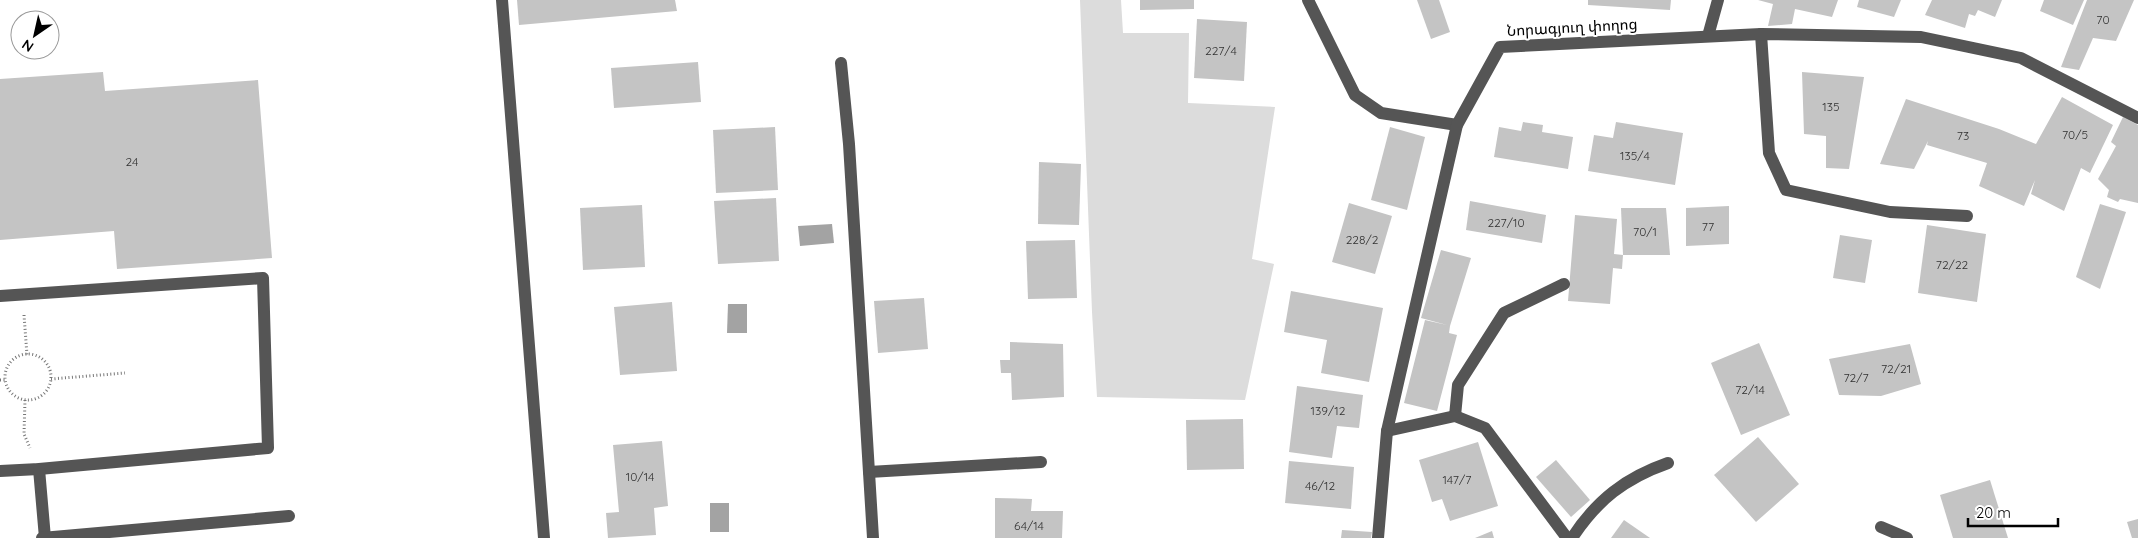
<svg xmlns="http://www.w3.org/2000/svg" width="2138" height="538" viewBox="0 0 2138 538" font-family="Quicksand,'Noto Sans Armenian',sans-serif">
	<rect width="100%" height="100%" fill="#fff"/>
	<polygon fill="#dcdcdc" points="1080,0 1121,0 1123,33 1189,33 1188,103 1275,107 1252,259 1274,264 1245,400 1097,397 1092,312"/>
	<g fill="#a3a3a3">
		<polygon points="832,224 834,243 800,246 798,226"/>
		<polygon points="728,304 747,304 747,333 727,333"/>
		<rect x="710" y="503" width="19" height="29"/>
	</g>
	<g fill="#c4c4c4">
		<polygon points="517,0 675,0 677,11 519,25"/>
		<polygon points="1140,0 1194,0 1194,9 1140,10"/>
		<polygon points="1417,0 1439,0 1450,32 1431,39"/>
		<polygon points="1588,0 1671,0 1670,10 1588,5"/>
		<polygon points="1758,0 1838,0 1832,17 1795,9 1792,24 1768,26 1773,4"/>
		<polygon points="1859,0 1901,0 1894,17 1857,7"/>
		<polygon points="1932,0 2002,0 1995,17 1978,10 1975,16 1969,14 1965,28 1925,15"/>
		<polygon points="2044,0 2084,0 2073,25 2040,11"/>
		<polygon points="2087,0 2134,0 2116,41 2093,38 2079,70 2061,67"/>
		<polygon points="1197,19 1247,22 1244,81 1194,78"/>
		<polygon points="698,62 701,102 614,108 611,68"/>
		<polygon points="103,72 105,91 258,80 272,258 117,269 114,231 0,240 0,79"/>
		<polygon points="1802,72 1864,77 1849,169 1826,168 1826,136 1804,134"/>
		<polygon points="2062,97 2113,125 2090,173 2081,168 2064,211 2031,194 2035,180 2024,206 1979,186 1987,163 1927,145 1928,141 1914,169 1880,164 1906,99 1999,129 2036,144"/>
		<polygon points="2123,117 2138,125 2138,203 2120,199 2118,202 2107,197 2109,190 2098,179 2116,146 2111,142"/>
		<polygon points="1523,122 1543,125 1542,132 1573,137 1568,169 1494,157 1499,127 1521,131"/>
		<polygon points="1616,122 1683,133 1675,185 1588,171 1594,135 1613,138"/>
		<polygon points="775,127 778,190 716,193 713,130"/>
		<polygon points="1390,127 1425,137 1407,210 1371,200"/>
		<polygon points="1039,162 1081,164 1079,225 1038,224"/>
		<polygon points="776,198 779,261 718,264 714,201"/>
		<polygon points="1470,201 1546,215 1542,243 1466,230"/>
		<polygon points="1349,203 1392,216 1375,274 1332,262"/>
		<polygon points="2100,204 2126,212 2100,289 2076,277"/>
		<polygon points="642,205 645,267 583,270 580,208"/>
		<polygon points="1729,206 1729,244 1686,246 1686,208"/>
		<polygon points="1621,208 1666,208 1670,255 1623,255"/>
		<polygon points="1575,215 1617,219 1614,254 1623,255 1622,269 1613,268 1610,304 1568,301"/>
		<polygon points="1927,225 1986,234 1977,302 1918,293"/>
		<polygon points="1840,235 1872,240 1865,283 1833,278"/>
		<polygon points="1075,240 1077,298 1028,299 1026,241"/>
		<polygon points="1441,250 1471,258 1450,326 1449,333 1457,335 1437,411 1404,403 1425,320 1447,325 1421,318"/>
		<polygon points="1291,291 1383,308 1369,382 1321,373 1327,340 1284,332"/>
		<polygon points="924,298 928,349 878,353 874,301"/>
		<polygon points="672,302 677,371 620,375 614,307"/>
		<polygon points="1010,342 1063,344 1064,397 1012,400 1011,373 1001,373 1000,360 1010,360"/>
		<polygon points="1759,343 1790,415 1741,435 1711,363"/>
		<polygon points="1910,344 1921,384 1881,396 1839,395 1829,359"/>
		<polygon points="1297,386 1363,395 1359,428 1337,426 1332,458 1289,452"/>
		<polygon points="1243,419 1244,469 1187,470 1186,420"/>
		<polygon points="1758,437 1799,484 1756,522 1714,475"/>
		<polygon points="662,441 668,506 654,508 656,535 608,538 606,513 619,512 613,445"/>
		<polygon points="1478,442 1498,506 1450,521 1442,499 1432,502 1419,460"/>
		<polygon points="1556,460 1590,500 1571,517 1536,477"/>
		<polygon points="1289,461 1354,467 1351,509 1285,503"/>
		<polygon points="1990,480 2008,538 1953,538 1940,495"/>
		<polygon points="995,498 1032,499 1031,511 1063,511 1062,538 995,538"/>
		<polygon points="2138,519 2138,538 2132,538 2127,522"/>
		<polygon points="1624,520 1650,538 1611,538"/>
		<polygon points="1342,530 1372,532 1371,538 1341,538"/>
		<polygon points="1492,531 1494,538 1475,538"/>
	</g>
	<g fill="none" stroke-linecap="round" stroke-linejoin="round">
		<g stroke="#777" stroke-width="3" stroke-dasharray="1 2.5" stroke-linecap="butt">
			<polyline points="24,315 27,355"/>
			<circle cx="28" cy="377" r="23"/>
			<polyline points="51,379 125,373"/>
			<polyline points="0,380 6,380"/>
			<polyline points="25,400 24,434 30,448"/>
		</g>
		<g stroke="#555" stroke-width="12">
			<polyline points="502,0 544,538"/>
			<polyline points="1308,0 1355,95 1381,113 1457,125"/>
			<polyline points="1761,34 1769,153 1786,190 1890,212 1967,216"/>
			<polyline points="1708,36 1718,0"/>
			<polyline points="841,63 849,144 873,538"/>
			<polyline points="0,296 263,278 268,448 39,469 0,471"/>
			<polyline points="1455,416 1458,385 1504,313 1564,284"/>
			<polyline points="1387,431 1455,416 1485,428 1567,538"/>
			<polyline points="39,469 45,538"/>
			<polyline points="869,472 1041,462"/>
			<polyline points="1881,527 1907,538"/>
			<polyline points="42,538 289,516"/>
			<polyline points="1378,538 1387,431 1457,125 1500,47 1761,34 1921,37 2021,58 2138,118"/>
			<path d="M1572,538c25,-38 53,-60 96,-75"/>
		</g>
	</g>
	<g text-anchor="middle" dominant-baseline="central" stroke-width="4" stroke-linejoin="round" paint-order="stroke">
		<g font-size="12" fill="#313131">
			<text x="2103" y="19">70</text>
			<text x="1221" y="50">227/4</text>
			<text x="1831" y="106">135</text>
			<text x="2075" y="134">70/5</text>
			<text x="1963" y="135">73</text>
			<text x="1635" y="155">135/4</text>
			<text x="132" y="161">24</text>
			<text x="1506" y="222">227/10</text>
			<text x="1708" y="226">77</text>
			<text x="1645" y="231">70/1</text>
			<text x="1362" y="239">228/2</text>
			<text x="1952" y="264">72/22</text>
			<text x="1896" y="368">72/21</text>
			<text x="1856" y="377">72/7</text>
			<text x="1750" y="389">72/14</text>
			<text x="1328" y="410">139/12</text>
			<text x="640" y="476">10/14</text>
			<text x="1457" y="479">147/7</text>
			<text x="1320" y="485">46/12</text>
			<text x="1029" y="525">64/14</text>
		</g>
		<g font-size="15" fill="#000" stroke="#fff">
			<text transform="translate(1572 27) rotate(-3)">Նորագյուղ փողոց</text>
		</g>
	</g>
	<g transform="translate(35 35) rotate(214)"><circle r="24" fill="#ffffff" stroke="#999999"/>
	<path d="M0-4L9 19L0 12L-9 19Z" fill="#000000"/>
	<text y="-8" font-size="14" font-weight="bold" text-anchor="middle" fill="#000000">N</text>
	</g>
	<path d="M1968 518v8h90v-8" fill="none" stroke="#000000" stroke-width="2.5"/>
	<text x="1976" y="518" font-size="15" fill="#000000" stroke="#ffffff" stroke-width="4" paint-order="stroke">20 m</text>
</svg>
